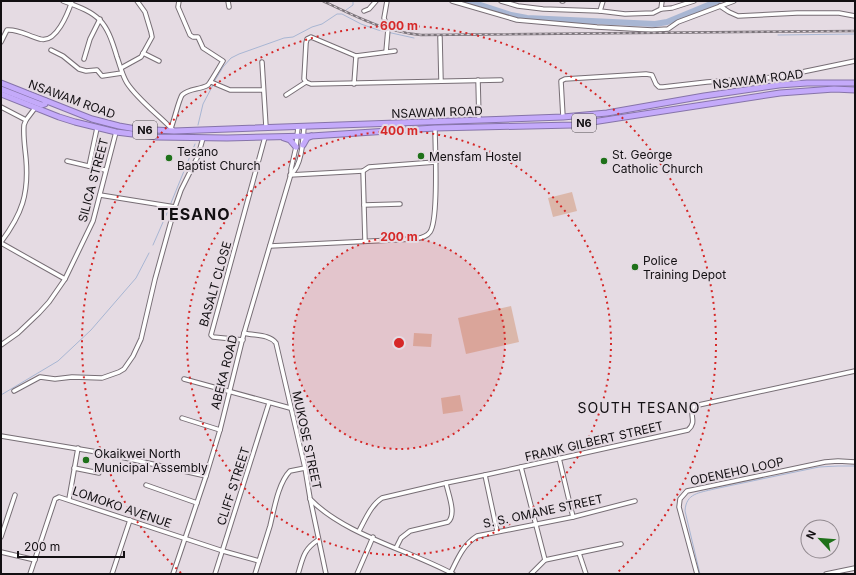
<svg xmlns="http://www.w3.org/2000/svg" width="856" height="575" viewBox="0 0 856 575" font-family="Inter,sans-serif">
	<rect width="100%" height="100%" fill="#e5dbe3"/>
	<g fill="#dbb7aa">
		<polygon points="572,192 577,211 553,217 548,198"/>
		<polygon points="511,306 519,342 466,354 458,318"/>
		<polygon points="414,333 432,334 431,347 413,346"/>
		<polygon points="460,395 463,411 443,414 441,398"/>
	</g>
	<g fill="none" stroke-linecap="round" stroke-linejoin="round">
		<g stroke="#a8b6d3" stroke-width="1">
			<polyline points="346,10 353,5 353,1"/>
			<polyline points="778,35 855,34"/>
			<polyline points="214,82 223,67 231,58 239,54 284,38 293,37 312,27 322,24 337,14 342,14 361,24 378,30 414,38"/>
			<polyline points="198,125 203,104 213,85"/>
			<polyline points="171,203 195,144"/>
			<polyline points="153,245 167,213"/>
			<polyline points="1,395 58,361 91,330 136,278 149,253"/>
			<path d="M700,574l-15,-63c1,-18 14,-18 29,-22l105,-22 19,-1h16"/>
		</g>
		<polyline stroke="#a8b6d3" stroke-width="6" points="468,1 511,15 527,18 655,24 667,22 718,1"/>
		<g stroke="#776e75" stroke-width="5.5">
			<g id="minor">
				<path d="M63,1c37,13 43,19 54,56 3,8 5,18 10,26 11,17 33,33 47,48"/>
				<polyline points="228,1 229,7"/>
				<polyline points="452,1 517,20 597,27 652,30 668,29 678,22 734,1"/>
				<polyline points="501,1 518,6 543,9 600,11 625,14 653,13 661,9 672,8 694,1"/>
				<polyline points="562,1 563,1"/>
				<polyline points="720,6 729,12 738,16 797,13 839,13 855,16"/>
				<polyline points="661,9 662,1"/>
				<polyline points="364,11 369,9 376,1"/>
				<polyline points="600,11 603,1"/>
				<polyline points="440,37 441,81"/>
				<path d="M1,42l6,-12c12,-1 21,6 33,9 16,5 28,-26 32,-38"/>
				<polyline points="51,50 63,56 79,69 86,71 97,70 102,76 122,73"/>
				<polyline points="395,51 356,56 311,37 307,39 306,43 304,79 306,82 311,84 501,80"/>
				<polyline points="386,52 388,29 384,18 387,1"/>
				<polyline points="143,53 159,61"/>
				<polyline points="84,59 90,39 100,19"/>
				<polyline points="262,62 266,127"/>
				<polyline points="121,68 141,57 152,37 151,32 145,12 137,1"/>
				<polyline points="478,80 479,120"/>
				<polyline points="211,82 230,90 263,90"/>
				<polyline points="354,84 356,56"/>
				<polyline points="286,95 306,82"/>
				<polyline points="1,107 26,120"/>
				<polyline points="563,117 561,81 565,79 646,74 652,75 656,84 659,87 663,87 707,82 778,77 855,61"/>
				<path d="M171,128c3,-7 8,-29 11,-33 7,-7 18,-5 26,-10 2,-2 13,-21 15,-24l-20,-13 -5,-11h-5l-3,-2 -12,-28 1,-6"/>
				<polyline points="67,161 105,170"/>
				<polyline points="89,166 97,128"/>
				<polyline points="363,171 365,241"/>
				<path d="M291,174c11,-8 12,-34 13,-47"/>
				<polyline points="290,175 363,171 369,167 436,162"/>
				<polyline points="100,195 175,207"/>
				<polyline points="364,205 400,204"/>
				<path d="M1,242c21,-28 28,-48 25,-83 -1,-11 -3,-23 -2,-34l2,-5 9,-12"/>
				<polyline points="1,243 65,279"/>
				<path d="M270,246l144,-7c5,-1 12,-1 16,-7 9,-13 5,-85 5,-104"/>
				<path d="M244,333c11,3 25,1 32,10l29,125 5,30 16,76"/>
				<polyline points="243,340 213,337 211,335 265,137"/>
				<polyline points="1,345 18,333 39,313 49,302 65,279 93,221 116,132"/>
				<polyline points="184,379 290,408"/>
				<polyline points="14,391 40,377 55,379 72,377 102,378 119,372 124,369 133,356 141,339 155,279 175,207 181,190 198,156 203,138"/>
				<polyline points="182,418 220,430"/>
				<polyline points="1,436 103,453 206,476"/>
				<polyline points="559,458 573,517"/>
				<polyline points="521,467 545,560"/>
				<polyline points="74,468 99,473"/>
				<polyline points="485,475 497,531"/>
				<polyline points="146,485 197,503"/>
				<polyline points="69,499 78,448"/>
				<path d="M310,499c35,36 99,51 143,75"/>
				<path d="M359,531c6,-11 12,-26 23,-33l64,-15 39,-8 203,-45c10,-9 0,-15 6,-24l161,-35"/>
				<polyline points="1,537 15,495"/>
				<path d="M396,548l5,-10 9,-7 38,-9c9,-8 0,-28 -2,-39"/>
				<polyline points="1,552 35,560"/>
				<polyline points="579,553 586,574"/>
				<path d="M451,572c7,-14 12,-27 26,-36l96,-19 62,-16"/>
				<polyline points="30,574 55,499 59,497 223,551 259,561"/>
				<polyline points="112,574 130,520"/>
				<polyline points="173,574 206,476 220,430 244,333 291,174 291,169 296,147 298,127"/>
				<polyline points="215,574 269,403"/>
				<path d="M255,574c5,-16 10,-32 15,-48 4,-16 8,-43 20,-55l15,-3"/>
				<path d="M298,574c5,-16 5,-24 20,-34"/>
				<polyline points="357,574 373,537"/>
				<polyline points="531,574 545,560 621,544"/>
				<polyline points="697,574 679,507 680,499 687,491 825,462 838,461 855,462"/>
				<polyline points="826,574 855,568"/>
			</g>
		</g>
		<g stroke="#8674a9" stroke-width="7">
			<g id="highway">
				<polyline points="1,83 92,119 119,126 136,129 174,131 563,117 607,113 704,96 779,85 807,83 855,83"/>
				<polyline points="1,89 42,105 45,104 46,101"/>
				<polyline points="1,94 59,117 75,122 116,132 157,137 227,138 311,136 435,128 573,125 780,93 834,89 855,90"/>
				<polyline points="284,138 290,140 296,147"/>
				<polyline points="303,145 307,138 311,136"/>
			</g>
		</g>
		<use href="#minor" stroke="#fff" stroke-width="3.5"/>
		<use href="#highway" stroke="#c4aafa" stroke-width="5"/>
		<g stroke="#7b747a" stroke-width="2.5">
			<path id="rail" d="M323,1c34,16 60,30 98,34l434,-4"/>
		</g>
		<use href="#rail" stroke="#e5dbe3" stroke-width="1" stroke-dasharray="3" stroke-linecap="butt"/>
	</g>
	<circle cx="399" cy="343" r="106" fill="#d62828" fill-opacity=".12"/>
	<g fill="none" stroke="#d62828" stroke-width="2" stroke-dasharray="2 4">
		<circle cx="399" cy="343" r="106"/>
		<circle cx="399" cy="343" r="212"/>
		<path d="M181 573A317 317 0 1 1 617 573"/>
	</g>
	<g fill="#1f711a" stroke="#e5dbe3" stroke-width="1.5">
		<circle cx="421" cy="156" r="4"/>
		<circle cx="169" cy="158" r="4"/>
		<circle cx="604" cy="161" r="4"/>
		<circle cx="635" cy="267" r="4"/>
		<circle cx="86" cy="460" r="4"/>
	</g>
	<g text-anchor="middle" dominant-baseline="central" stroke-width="4" stroke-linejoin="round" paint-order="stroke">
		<g fill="#e5dbe3" stroke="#514c51" stroke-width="1">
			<rect x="572" y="114" width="24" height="18" rx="3"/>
			<rect x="133" y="121" width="24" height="18" rx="3"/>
		</g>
		<g font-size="11" font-weight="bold" fill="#120f12">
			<text x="584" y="123">N6</text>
			<text x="145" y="130">N6</text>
		</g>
		<g font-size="12" fill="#120f12" stroke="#e5dbe3">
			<text transform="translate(758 79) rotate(-7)">NSAWAM ROAD</text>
			<text transform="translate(72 99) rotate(20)">NSAWAM ROAD</text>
			<text transform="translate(437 112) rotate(-2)">NSAWAM ROAD</text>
			<text transform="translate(93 180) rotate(-75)">SILICA STREET</text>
			<text transform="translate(215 284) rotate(-74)">BASALT CLOSE</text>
			<text transform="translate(224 372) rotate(-76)">ABEKA ROAD</text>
			<text transform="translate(307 440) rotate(78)">MUKOSE STREET</text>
			<text transform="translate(594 441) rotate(-13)">FRANK GILBERT STREET</text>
			<text transform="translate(737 471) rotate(-12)">ODENEHO LOOP</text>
			<text transform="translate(233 486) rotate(-72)">CLIFF STREET</text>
			<text transform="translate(122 507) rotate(19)">LOMOKO AVENUE</text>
			<text transform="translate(543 511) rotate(-12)">S. S. OMANE STREET</text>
		</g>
		<g font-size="12" fill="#120f12" stroke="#e5dbe3" text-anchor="start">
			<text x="177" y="151">Tesano<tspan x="177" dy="14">Baptist Church</tspan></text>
			<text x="612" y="154">St. George<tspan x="612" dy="14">Catholic Church</tspan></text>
			<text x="429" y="156">Mensfam Hostel</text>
			<text x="643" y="260">Police<tspan x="643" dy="14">Training Depot</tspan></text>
			<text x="94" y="453">Okaikwei North<tspan x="94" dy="14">Municipal Assembly</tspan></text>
		</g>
		<g font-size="14" letter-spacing="1" fill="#120f12" stroke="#e5dbe3">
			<text x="639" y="407">SOUTH TESANO</text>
		</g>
		<g font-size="16" font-weight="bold" letter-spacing="1" fill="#120f12" stroke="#e5dbe3">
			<text x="194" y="214">TESANO</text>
		</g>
	</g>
	<circle cx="399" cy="343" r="6" fill="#d62828" stroke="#e5dbe3" stroke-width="2"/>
	<g font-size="12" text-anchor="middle" font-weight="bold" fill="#d62828" stroke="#e5dbe3" stroke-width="4" stroke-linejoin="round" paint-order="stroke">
		<text x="399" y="30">600 m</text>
		<text x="399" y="135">400 m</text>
		<text x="399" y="241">200 m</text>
	</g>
	<rect width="856" height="575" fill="none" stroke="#120f12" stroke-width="4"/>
	<g transform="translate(820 539) rotate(296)"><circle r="19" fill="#e5dbe3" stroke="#91898f"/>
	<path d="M0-3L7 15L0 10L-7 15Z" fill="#1f711a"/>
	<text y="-6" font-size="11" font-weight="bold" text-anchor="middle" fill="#120f12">N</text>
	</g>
	<path d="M18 551v6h106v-6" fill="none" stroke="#120f12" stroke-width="2"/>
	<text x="24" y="551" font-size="12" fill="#120f12" stroke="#e5dbe3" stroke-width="3" paint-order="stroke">200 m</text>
</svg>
